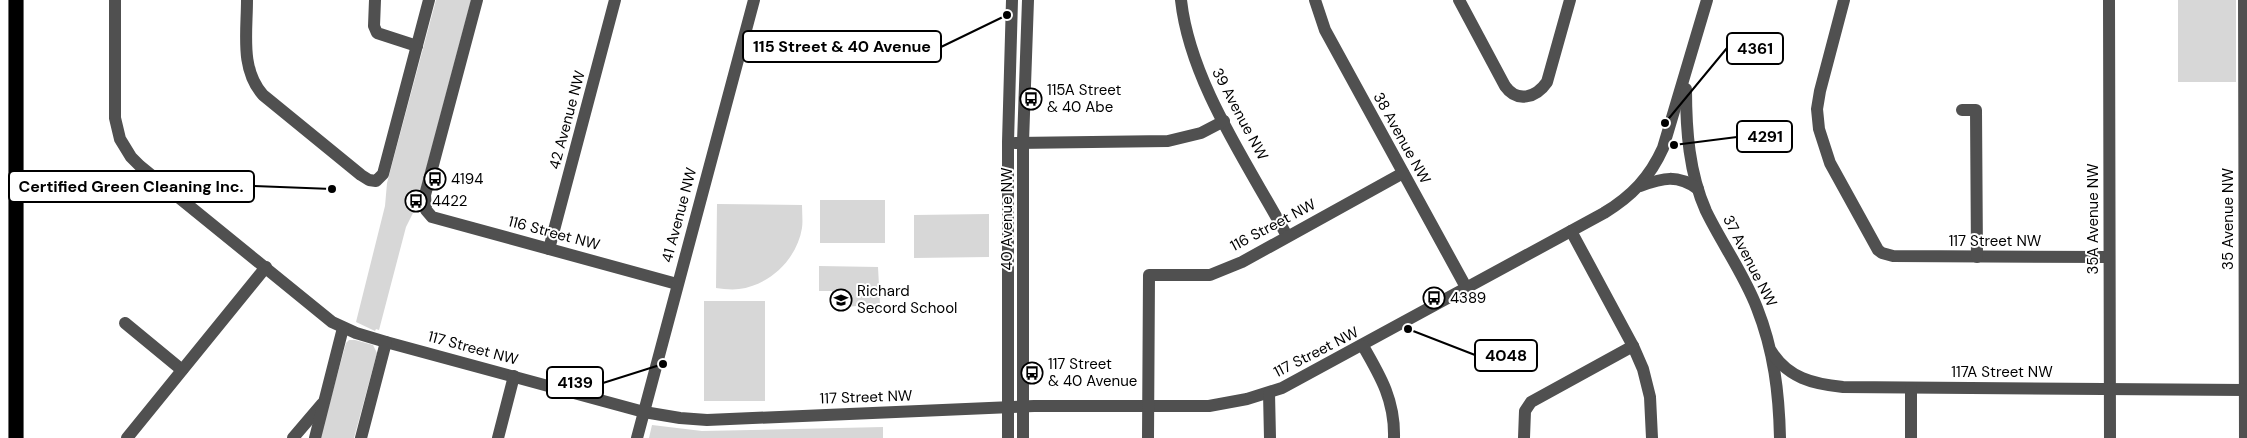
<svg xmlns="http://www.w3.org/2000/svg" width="2247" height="438" viewBox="0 0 2247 438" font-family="'DM Sans',sans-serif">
	<rect width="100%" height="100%" fill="#fff"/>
	<g fill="#d7d7d7">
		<polygon points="436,0 471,0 416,207 406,227 379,330 376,329 375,331 356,322 385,206 387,183"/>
		<rect x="2178" y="0" width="58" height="82"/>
		<rect x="820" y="200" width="65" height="43"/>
		<path d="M717,204l85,1c0,8 1,16 0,23 -5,31 -32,57 -63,61 -7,1 -16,0 -23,-1z"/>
		<polygon points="989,214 989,257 914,258 914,215"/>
		<polygon points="819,266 878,267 880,304 833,308 832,291 819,291"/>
		<rect x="704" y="301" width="61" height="100"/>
		<polygon points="349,340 355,340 373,345 377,353 354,438 320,438 346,343"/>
		<polygon points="652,425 702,431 883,427 883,438 649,438"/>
	</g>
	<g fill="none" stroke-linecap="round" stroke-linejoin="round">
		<g stroke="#dbdbdb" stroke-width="16">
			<polyline id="highway" points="16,0 16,438"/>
		</g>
		<g stroke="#505050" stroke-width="12">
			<path d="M115,0v118l5,21 11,18 9,9 192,156 24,11 30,9 258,70 36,6 27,2 327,-14h175l38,-7 35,-11 322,-175c28,-17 46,-36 59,-65l44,-148"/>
			<path d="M247,0c0,33 -7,69 16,95l98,80 8,5 7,1 7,-7 46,-174"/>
			<polyline points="375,0 374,26 377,33 417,46"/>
			<polyline points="477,0 425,195 426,210 432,217 677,284"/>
			<path d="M1181,0c9,82 67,164 106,236"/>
			<polyline points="1315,0 1325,30 1467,289"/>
			<path d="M1459,0l46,86c12,17 31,12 42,-4l23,-82"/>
			<polyline points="1844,0 1820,91 1817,109 1819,129 1830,163 1878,250 1882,253 1893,256 2109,257"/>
			<polyline points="2109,0 2110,438"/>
			<polyline points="2244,0 2245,438"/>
			<path d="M1686,89c0,41 3,84 20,122 16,33 38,63 51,97 17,43 22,85 23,130"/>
			<polyline points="1962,110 1976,110 1977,257"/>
			<polyline points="1015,143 1168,141 1201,133 1224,121"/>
			<path d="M1640,186c23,-8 37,-12 58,3"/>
			<polyline points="1571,231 1633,346 1643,369 1650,397 1652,438"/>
			<polyline points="549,249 615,0"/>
			<polyline points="125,323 182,370"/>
			<path d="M1363,346c18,31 32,55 31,92"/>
			<path d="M1771,351c17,27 42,33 72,36l402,3"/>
			<polyline points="1911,388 1911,438"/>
			<polyline points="1269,393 1270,438"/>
			<polyline points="127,438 266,267"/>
			<polyline points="293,438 322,404"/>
			<polyline points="315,438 343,328"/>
			<polyline points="361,438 386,342"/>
			<polyline points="498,438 514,376"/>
			<polyline points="637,438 754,0"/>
			<polyline points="1008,438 1008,142 1012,0"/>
			<polyline points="1023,438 1023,142 1028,0"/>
			<polyline points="1148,438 1149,275 1210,275 1242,262 1403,173"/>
			<polyline points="1524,438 1525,411 1531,402 1633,346"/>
		</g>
		<use href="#highway" stroke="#000" stroke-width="15"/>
	</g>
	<defs>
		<g id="bus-ring" transform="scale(1.125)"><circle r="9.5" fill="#fff" stroke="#000" stroke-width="1.5"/><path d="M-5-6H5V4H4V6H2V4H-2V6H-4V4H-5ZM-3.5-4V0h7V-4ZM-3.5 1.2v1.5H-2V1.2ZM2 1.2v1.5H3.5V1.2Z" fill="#000"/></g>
		<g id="school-ring" transform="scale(1.125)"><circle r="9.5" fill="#fff" stroke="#000" stroke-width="1.5"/><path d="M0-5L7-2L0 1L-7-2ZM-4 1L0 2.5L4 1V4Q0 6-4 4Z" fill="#000"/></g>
	</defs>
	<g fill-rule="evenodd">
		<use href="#bus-ring" x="1031" y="99"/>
		<use href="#bus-ring" x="435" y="179"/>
		<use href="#bus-ring" x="416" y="201"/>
		<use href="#bus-ring" x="1434" y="298"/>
		<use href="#school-ring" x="841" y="300"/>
		<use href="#bus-ring" x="1032" y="373"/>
	</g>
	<g text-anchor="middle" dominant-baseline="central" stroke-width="4" stroke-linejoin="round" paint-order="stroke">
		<g font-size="15" fill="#000" stroke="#fff" text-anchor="start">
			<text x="1047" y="90">115A Street<tspan x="1047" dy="17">&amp; 40 Abe</tspan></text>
			<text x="451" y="179">4194</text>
			<text x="432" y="201">4422</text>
			<text x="857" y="291">Richard<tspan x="857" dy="17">Secord School</tspan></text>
			<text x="1450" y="298">4389</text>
			<text x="1048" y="364">117 Street<tspan x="1048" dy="17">&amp; 40 Avenue</tspan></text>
		</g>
		<g font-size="15" fill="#000" stroke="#fff">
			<text transform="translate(1240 114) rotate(62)">39 Avenue NW</text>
			<text transform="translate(567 120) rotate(-75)">42 Avenue NW</text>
			<text transform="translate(1402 138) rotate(61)">38 Avenue NW</text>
			<text transform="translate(679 215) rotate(-75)">41 Avenue NW</text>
			<text transform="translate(1007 219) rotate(-90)">40 Avenue NW</text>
			<text transform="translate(2093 219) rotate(-90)">35A Avenue NW</text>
			<text transform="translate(2228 219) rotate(-90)">35 Avenue NW</text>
			<text transform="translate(1273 225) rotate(-28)">116 Street NW</text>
			<text transform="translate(554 233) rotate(15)">116 Street NW</text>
			<text x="1995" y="241">117 Street NW</text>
			<text transform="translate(1750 261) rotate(63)">37 Avenue NW</text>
			<text transform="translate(473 348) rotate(15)">117 Street NW</text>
			<text transform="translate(1316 352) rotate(-27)">117 Street NW</text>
			<text x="2002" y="372">117A Street NW</text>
			<text transform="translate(866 397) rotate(-2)">117 Street NW</text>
		</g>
	</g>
	<path fill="none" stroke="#000" stroke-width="2" d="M1007 15L941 47M1665 123L1727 48M1674 145L1737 137M332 189L254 186M1408 329L1475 355M663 364L603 383"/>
	<g fill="#000" stroke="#fff" stroke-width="2">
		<circle cx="1007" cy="15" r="5"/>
		<circle cx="1665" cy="123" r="5"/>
		<circle cx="1674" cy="145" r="5"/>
		<circle cx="332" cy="189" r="5"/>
		<circle cx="1408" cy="329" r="5"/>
		<circle cx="663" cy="364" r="5"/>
	</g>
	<g fill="#fff" stroke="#000" stroke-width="2">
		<rect x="743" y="31" width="198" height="31" rx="5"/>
		<rect x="1727" y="33" width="56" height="31" rx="5"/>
		<rect x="1737" y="121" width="55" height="31" rx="5"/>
		<rect x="9" y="171" width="245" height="31" rx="5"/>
		<rect x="1475" y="340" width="62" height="31" rx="5"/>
		<rect x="547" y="367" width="56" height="31" rx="5"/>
	</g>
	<g font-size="16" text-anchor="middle" font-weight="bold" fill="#000">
		<text x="842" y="52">115 Street &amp; 40 Avenue</text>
		<text x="1755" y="54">4361</text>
		<text x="1765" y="142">4291</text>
		<text x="131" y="192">Certified Green Cleaning Inc.</text>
		<text x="1506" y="361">4048</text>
		<text x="575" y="388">4139</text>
	</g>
</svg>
